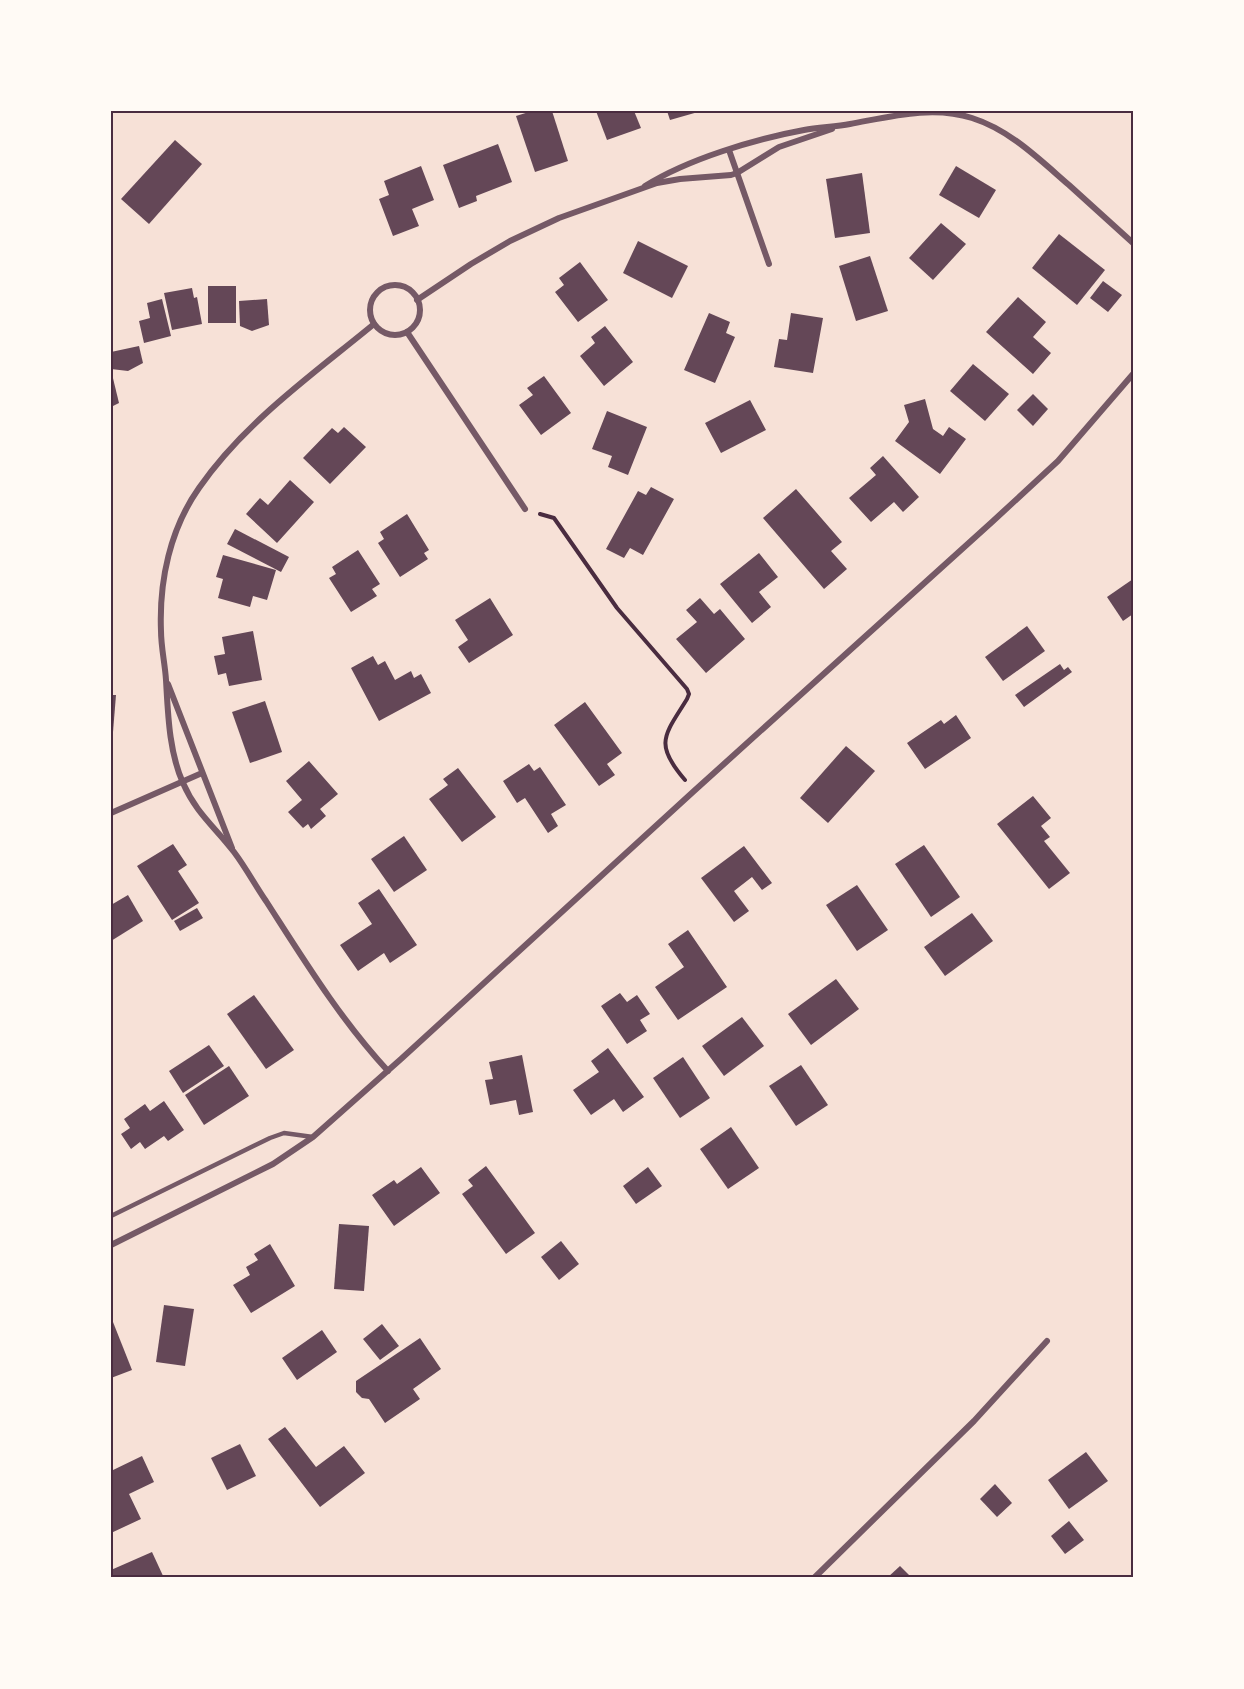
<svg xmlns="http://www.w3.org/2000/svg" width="1244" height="1689" viewBox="0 0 1244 1689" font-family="Overpass,sans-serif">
	<rect width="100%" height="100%" fill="#f7e1d7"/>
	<g fill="#644757">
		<polygon points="532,111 552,111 568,161 535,172 516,116"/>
		<polygon points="596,111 634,111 641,128 607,140"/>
		<polygon points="667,111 698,111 698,112 670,120"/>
		<polygon points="175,140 202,164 149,224 121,199"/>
		<polygon points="498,144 512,182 476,196 477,201 459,208 443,165"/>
		<polygon points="421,166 434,200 412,209 419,226 393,236 379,199 389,195 384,181"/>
		<polygon points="956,166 996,190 979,218 939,195"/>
		<polygon points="862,173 870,233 835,238 826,179"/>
		<polygon points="941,223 966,244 933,280 909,258"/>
		<polygon points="1059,234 1105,270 1077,305 1032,268"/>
		<polygon points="638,241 688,266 672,298 623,273"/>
		<polygon points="870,256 888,311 856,321 839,266"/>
		<polygon points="580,262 608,300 578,322 555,292 564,285 559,278"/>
		<polygon points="1103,281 1122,295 1108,312 1090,298"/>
		<rect x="208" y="286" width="28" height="37"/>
		<polygon points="192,288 194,298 197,297 202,324 172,330 164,293"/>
		<polygon points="1018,297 1046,322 1033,337 1051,353 1033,374 986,332"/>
		<polygon points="162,299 171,336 144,343 139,321 150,318 147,303"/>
		<polygon points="267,299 269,325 252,331 240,326 239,301"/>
		<polygon points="709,313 730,322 726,333 735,337 715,383 684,370"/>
		<polygon points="791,313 823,318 813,373 774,367 779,339 787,340"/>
		<polygon points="605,326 633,362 604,386 580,356 595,343 591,337"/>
		<polygon points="139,346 143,363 128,371 111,369 111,352"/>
		<polygon points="973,364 1009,394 985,421 950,391"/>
		<polygon points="111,370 119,403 111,407"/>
		<polygon points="544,376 571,413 541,435 519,405 533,395 527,388"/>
		<polygon points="1033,394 1048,409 1033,426 1017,410"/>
		<polygon points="925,399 933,429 943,436 949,427 966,439 940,474 895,441 909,422 904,405"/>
		<polygon points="750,400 766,430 721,453 705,423"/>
		<polygon points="607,411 647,427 628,475 608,467 612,456 592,449"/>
		<polygon points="344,427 366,447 330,484 303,458 332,428 338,433"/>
		<polygon points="883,456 919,497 903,512 894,502 871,522 849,498 876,475 870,468"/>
		<polygon points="290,480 314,502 277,543 246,514 260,498 268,505"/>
		<polygon points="651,487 674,499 643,555 630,548 624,558 606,549 638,491 646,495"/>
		<polygon points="796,489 842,542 831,551 847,569 824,589 763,518"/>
		<polygon points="407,514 429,550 424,553 428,559 400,577 378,543 384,539 380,532"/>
		<polygon points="235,529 289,557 281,572 227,544"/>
		<polygon points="358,550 380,584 372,589 377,596 351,612 329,578 336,574 332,567"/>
		<polygon points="759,553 778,577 759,592 771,607 752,623 720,584"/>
		<polygon points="223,555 276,570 267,600 253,596 250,607 218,598 223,579 216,577"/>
		<polygon points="1133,579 1133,614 1123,621 1107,597"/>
		<polygon points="490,598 513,635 469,663 458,647 468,640 455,620"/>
		<polygon points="700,598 714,614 720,609 745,639 706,673 676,639 697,622 686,610"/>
		<polygon points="1027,626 1045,651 1003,681 985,657"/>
		<polygon points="253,631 262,680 229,686 226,673 218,675 214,656 225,654 222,637"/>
		<polygon points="373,656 378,665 385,661 395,680 411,671 414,678 421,674 431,693 379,721 351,668"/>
		<polygon points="1060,664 1064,670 1068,667 1072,672 1024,707 1015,695"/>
		<polygon points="111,695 116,695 113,732 111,732"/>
		<polygon points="265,701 282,752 250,763 232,712"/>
		<polygon points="585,702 622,753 607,764 615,775 599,786 554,725"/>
		<polygon points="956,715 971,738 925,769 907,743 941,720 944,724"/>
		<polygon points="846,746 875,771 828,823 800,798"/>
		<polygon points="309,761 338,794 320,809 326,816 311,829 308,824 303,828 288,812 302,800 286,781"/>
		<polygon points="529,764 534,771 540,767 566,805 551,814 558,826 548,833 525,798 517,803 503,781"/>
		<polygon points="458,768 496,817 462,842 429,799 448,785 443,779"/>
		<polygon points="1033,796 1051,818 1041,826 1050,837 1044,841 1070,873 1049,889 997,824"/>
		<polygon points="404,836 427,870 394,892 371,859"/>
		<polygon points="173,844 187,865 178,871 199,903 172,920 137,866"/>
		<polygon points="924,845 960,897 931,917 895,864"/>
		<polygon points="744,846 772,883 762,890 752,877 734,891 749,911 734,922 701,878"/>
		<polygon points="857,885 888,930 857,951 826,905"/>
		<polygon points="379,889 417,945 390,963 384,953 358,971 340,945 372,924 358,903"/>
		<polygon points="128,895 143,921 111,941 111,905"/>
		<polygon points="197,908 203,918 180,931 174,921"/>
		<polygon points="972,913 993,941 945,976 924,947"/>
		<polygon points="688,930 727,987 678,1020 655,987 684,967 668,944"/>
		<polygon points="836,979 859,1009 811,1045 788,1014"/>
		<polygon points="620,993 627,1002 637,995 650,1014 640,1020 647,1031 627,1044 601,1006"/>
		<polygon points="254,995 294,1050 266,1069 227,1014"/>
		<polygon points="742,1017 764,1046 724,1076 702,1046"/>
		<polygon points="209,1045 224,1066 183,1093 169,1071"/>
		<polygon points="608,1048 644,1097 623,1112 614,1099 591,1115 573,1090 599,1072 591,1061"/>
		<polygon points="522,1055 533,1112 519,1115 516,1100 490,1105 485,1080 493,1079 489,1062"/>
		<polygon points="683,1057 710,1098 680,1118 653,1078"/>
		<polygon points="801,1065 828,1105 796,1126 769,1086"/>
		<polygon points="229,1066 249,1096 204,1125 185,1095"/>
		<polygon points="164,1101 184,1130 168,1141 164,1136 145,1149 140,1142 131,1149 121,1134 130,1128 124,1119 145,1104 150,1111"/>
		<polygon points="731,1127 759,1168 728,1189 700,1149"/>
		<polygon points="486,1166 535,1233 506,1254 462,1194 473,1186 468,1180"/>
		<polygon points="421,1167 440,1193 394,1226 372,1195 394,1180 397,1184"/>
		<polygon points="648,1167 662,1186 636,1204 623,1186"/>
		<polygon points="339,1224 369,1226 364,1291 334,1289"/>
		<polygon points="561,1241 579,1264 559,1280 541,1257"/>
		<polygon points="270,1244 295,1286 251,1313 233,1285 250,1275 246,1267 258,1260 254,1254"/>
		<polygon points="164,1305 194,1309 185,1366 156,1362"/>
		<polygon points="111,1317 132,1370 111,1378"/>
		<polygon points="382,1324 399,1346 380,1360 363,1339"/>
		<polygon points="322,1330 337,1352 297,1380 282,1358"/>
		<polygon points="420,1338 441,1369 413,1389 420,1399 385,1423 369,1399 362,1398 356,1392 356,1381"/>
		<polygon points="285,1427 316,1467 344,1446 365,1473 320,1507 268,1439"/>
		<polygon points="240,1444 256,1476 227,1490 211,1458"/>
		<polygon points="1086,1452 1108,1481 1069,1509 1048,1480"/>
		<polygon points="142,1456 154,1482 129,1494 141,1519 111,1533 111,1471"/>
		<polygon points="995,1484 1012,1503 997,1517 980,1499"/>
		<polygon points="1069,1521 1084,1540 1065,1554 1051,1536"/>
		<polygon points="152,1552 164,1578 111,1578 111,1570"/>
		<polygon points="900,1566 912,1578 887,1578"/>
	</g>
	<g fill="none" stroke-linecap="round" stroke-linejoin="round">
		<path stroke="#4a2c40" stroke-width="4" d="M540,514l14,4 63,90 70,81 2,5 -2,5c-22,36 -34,44 -2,81"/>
		<polyline stroke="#755966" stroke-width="4.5" points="111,1216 270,1138 284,1133 313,1137"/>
		<g stroke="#755966" stroke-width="6">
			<polyline points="729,150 769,264"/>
			<path d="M645,186c43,-27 110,-47 159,-56 15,-3 31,-3 46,-6 39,-7 82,-19 122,-6 38,12 67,41 97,67 21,19 43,39 64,58"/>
			<circle cx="395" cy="310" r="25"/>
			<polyline points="417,300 471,264 510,241 559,218 657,183 680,179 731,175 737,173 779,147 832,129"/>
			<path d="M374,324c-62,51 -129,98 -175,164 -29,41 -40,93 -38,143 0,16 4,33 5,49 2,34 3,72 17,103 13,30 32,44 51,69 12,16 21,33 32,49 38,59 74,118 122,170"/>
			<polyline points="407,332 525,509"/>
			<polyline points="168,684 232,848"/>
			<polyline points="111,813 202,773"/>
			<polyline points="111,1245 273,1164 313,1137 401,1059 694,791 992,522 1058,461 1133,374"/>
			<polyline points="814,1578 974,1421 1047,1341"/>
		</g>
	</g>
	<rect width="1244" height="1689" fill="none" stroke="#fffaf5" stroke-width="225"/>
	<rect x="112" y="112" width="1020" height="1464" fill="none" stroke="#4a2c40" stroke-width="2"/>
</svg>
